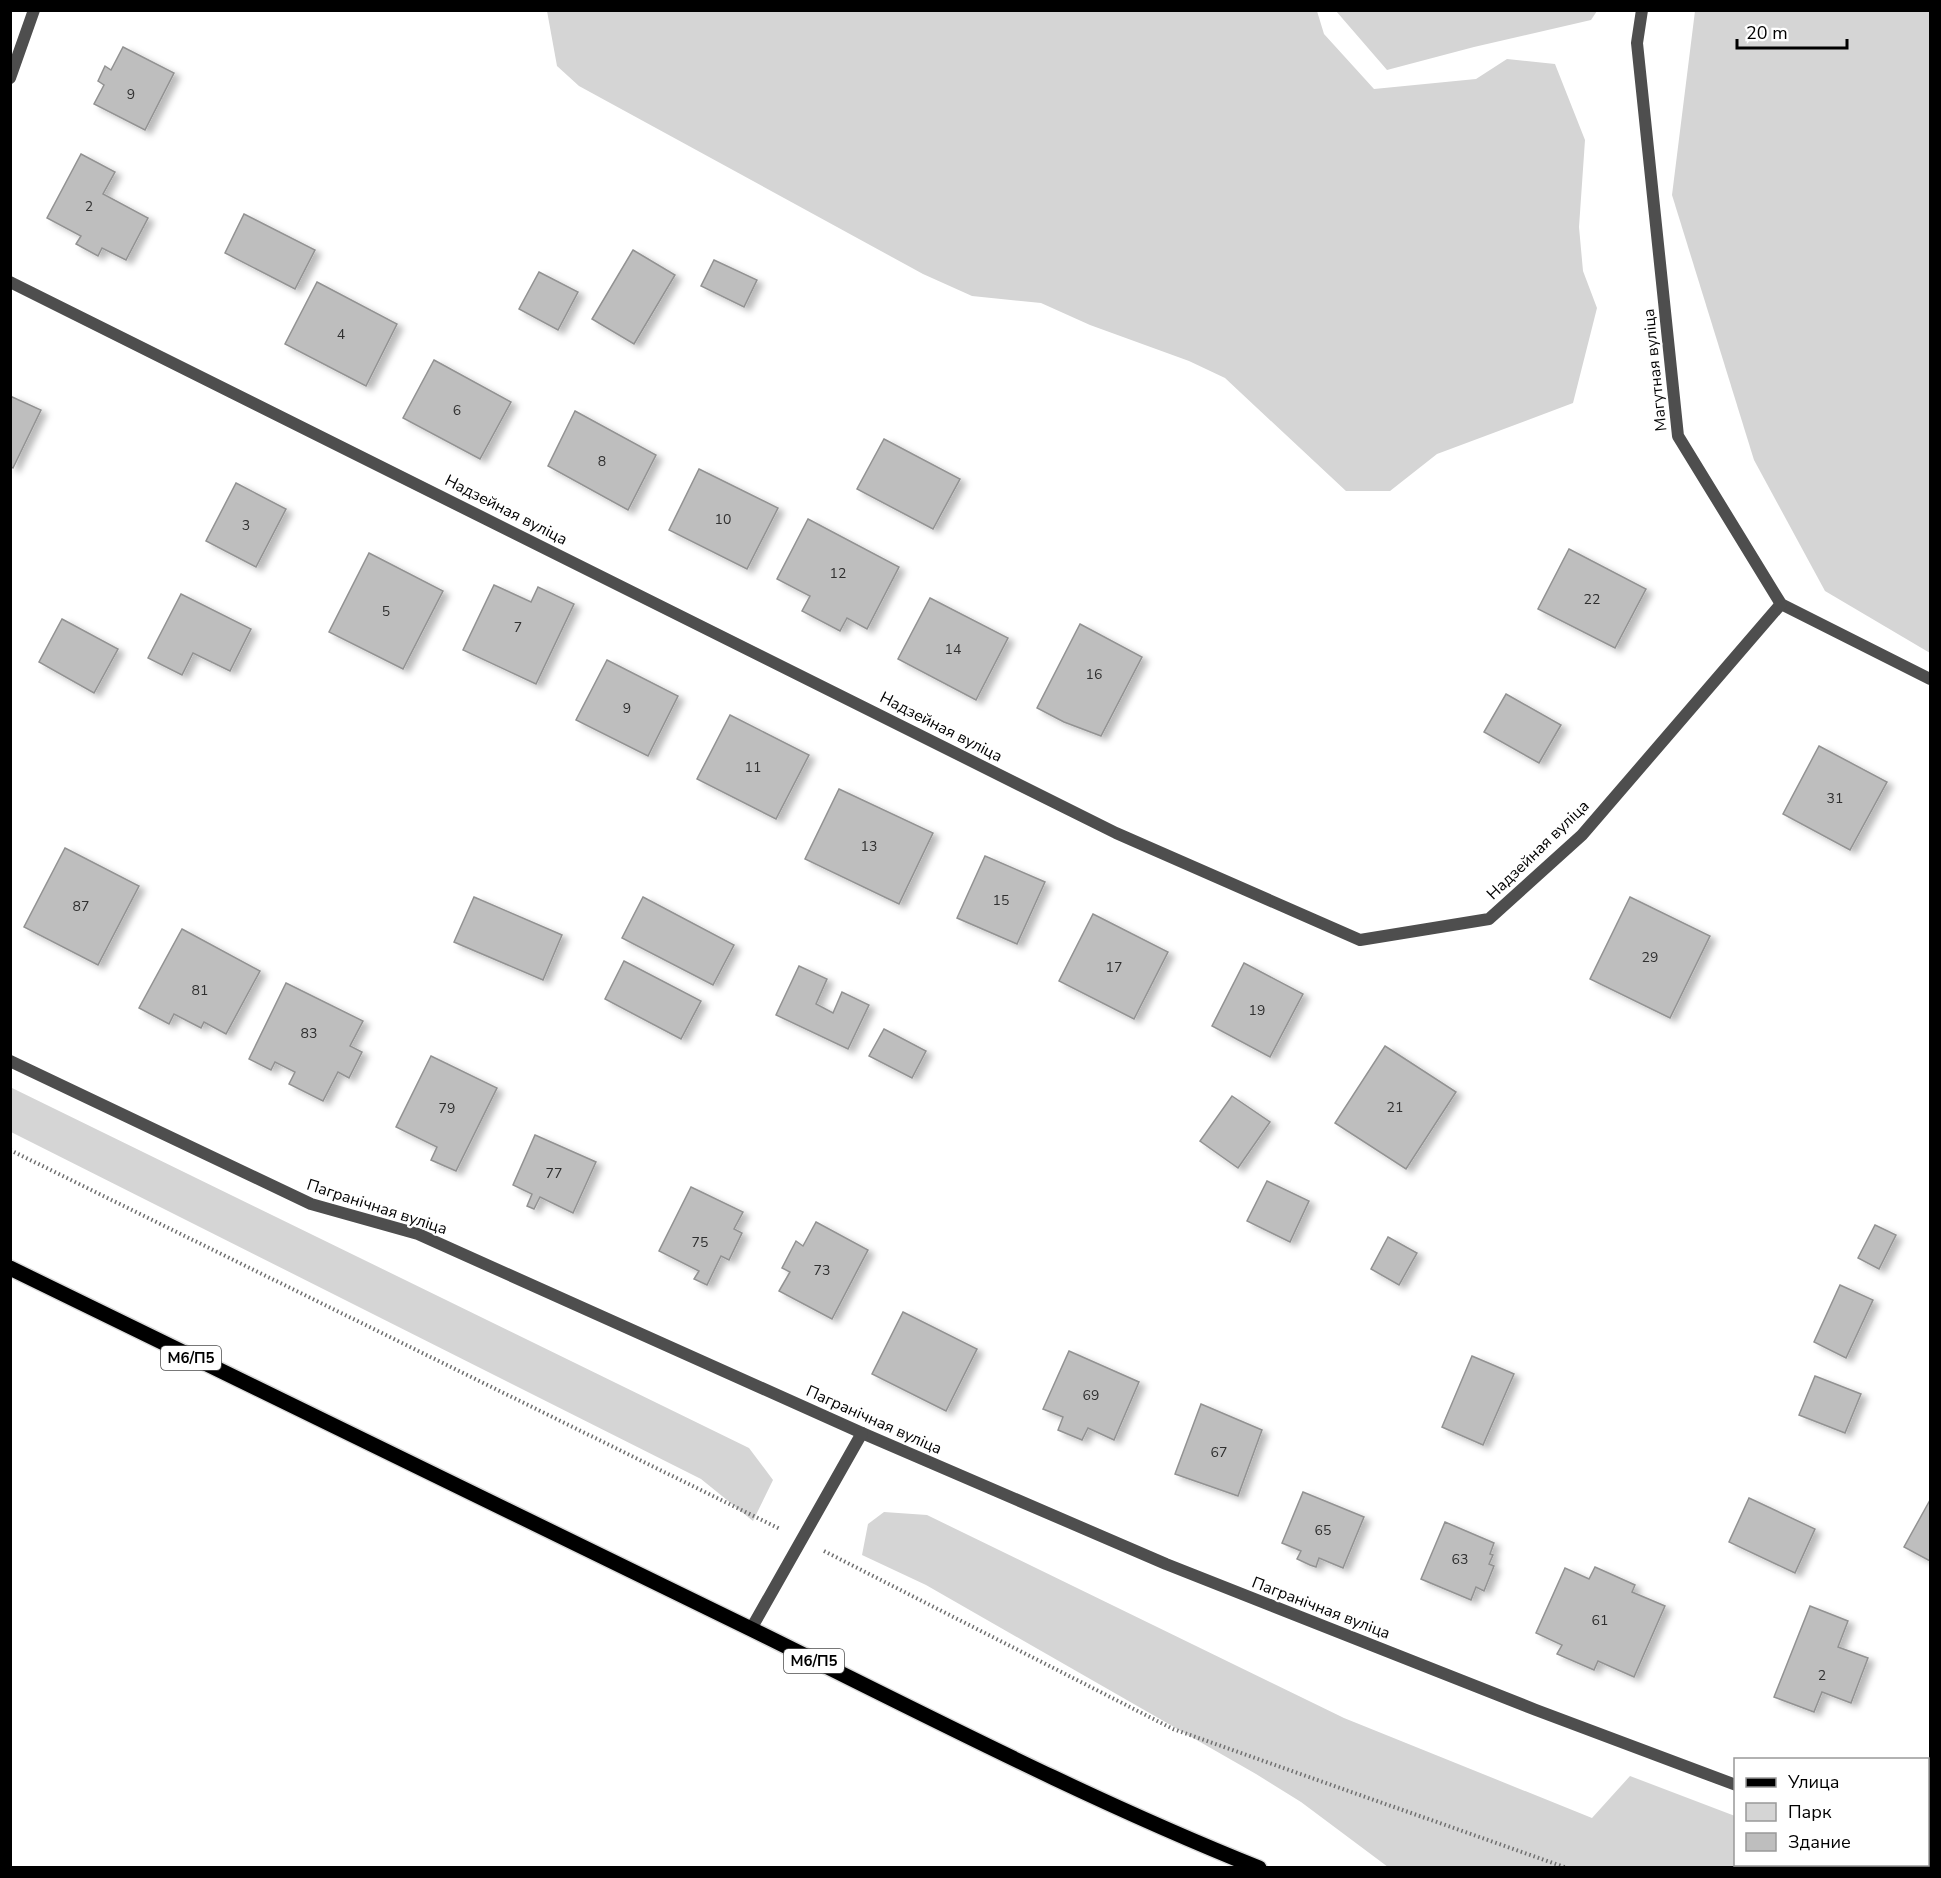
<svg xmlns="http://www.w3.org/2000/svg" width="1941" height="1878" viewBox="0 0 1941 1878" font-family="'Nunito Sans',sans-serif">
	<defs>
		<filter id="shadow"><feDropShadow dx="6" dy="4" stdDeviation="3" flood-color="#0004"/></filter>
	</defs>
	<rect width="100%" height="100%" fill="#fff"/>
	<g fill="#d5d5d5">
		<polygon points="547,11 1317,11 1324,34 1374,89 1476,79 1507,59 1555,64 1585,140 1579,227 1583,271 1597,308 1573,403 1437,454 1390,491 1346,491 1225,378 1189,361 1090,325 1041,303 972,296 923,274 579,86 557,66"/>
		<polygon points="1336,11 1597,11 1591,20 1474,47 1387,70"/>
		<polygon points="1695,11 1930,11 1930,653 1825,591 1754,460 1672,195"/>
		<polygon points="10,1087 749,1448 773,1480 753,1521 701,1479 11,1132"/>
		<polygon points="884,1512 927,1515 1344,1718 1592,1818 1630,1776 1735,1816 1736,1864 1797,1864 1799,1867 1388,1867 1301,1802 1256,1774 926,1585 862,1555 868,1524"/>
	</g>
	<g fill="#bebebe" stroke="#929292" stroke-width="1.5" filter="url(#shadow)">
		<polygon points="123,47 174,73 145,130 94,104 104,85 98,81 105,66 111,70"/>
		<polygon points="81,154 115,172 103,194 148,218 126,260 102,248 98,256 76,244 81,236 47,218"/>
		<polygon points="244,214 315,250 295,289 225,253"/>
		<polygon points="633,250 675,275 634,344 592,319"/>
		<polygon points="714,260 757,280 744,307 701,286"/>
		<polygon points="539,272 578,292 558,330 519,309"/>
		<polygon points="317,282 397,324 366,386 285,344"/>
		<polygon points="434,360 511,402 480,459 403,418"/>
		<polygon points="10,396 41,410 13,468 10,466"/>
		<polygon points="575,411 656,455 628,510 548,466"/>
		<polygon points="884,439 960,479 933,529 857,489"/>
		<polygon points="699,469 778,508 747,569 669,530"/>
		<polygon points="236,483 286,509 256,567 206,541"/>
		<polygon points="808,519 899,567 867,629 847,618 840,631 802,611 810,596 777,579"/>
		<polygon points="1569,549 1646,589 1615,648 1538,609"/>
		<polygon points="369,553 443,591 403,669 329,632"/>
		<polygon points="494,585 531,602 538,587 574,604 536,684 463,650"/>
		<polygon points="181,594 251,629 230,671 193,653 182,675 148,658"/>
		<polygon points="930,598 1008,638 976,700 898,659"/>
		<polygon points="62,619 118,649 94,693 39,662"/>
		<polygon points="1080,624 1142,657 1101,736 1064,722 1037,708"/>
		<polygon points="607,660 678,696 648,756 576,720"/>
		<polygon points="1506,694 1561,725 1539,763 1484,732"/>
		<polygon points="730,715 809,755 776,819 697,779"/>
		<polygon points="1819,746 1887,782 1850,850 1783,814"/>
		<polygon points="839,789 933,833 899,904 805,859"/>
		<polygon points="65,848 139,886 98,965 24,927"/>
		<polygon points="985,856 1045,882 1017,944 957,918"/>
		<polygon points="474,897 562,935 543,980 454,942"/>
		<polygon points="643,897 734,945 713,985 622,938"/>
		<polygon points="1630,897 1710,936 1670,1018 1590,979"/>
		<polygon points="1093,914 1168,952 1134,1019 1059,981"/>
		<polygon points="182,929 260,971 226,1034 204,1022 201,1028 174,1014 169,1024 139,1008"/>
		<polygon points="624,961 701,1001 681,1039 605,999"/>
		<polygon points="1244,963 1303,994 1270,1057 1212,1026"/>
		<polygon points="799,966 827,979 816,1004 833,1013 842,992 869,1005 848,1049 776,1015"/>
		<polygon points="286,983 363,1021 350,1046 362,1052 349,1078 338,1072 323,1101 289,1084 295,1072 275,1062 271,1070 249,1059"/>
		<polygon points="884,1029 926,1051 912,1078 869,1056"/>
		<polygon points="1385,1046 1456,1092 1406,1169 1335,1123"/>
		<polygon points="431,1056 497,1088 456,1171 431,1160 437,1147 396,1127"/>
		<polygon points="1232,1096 1270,1122 1238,1168 1200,1141"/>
		<polygon points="535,1135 596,1162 573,1213 540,1197 534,1209 527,1206 532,1194 513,1185"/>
		<polygon points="1267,1181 1309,1201 1290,1242 1247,1221"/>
		<polygon points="691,1187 743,1212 734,1229 742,1233 729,1260 721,1256 707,1285 694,1279 699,1271 659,1251"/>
		<polygon points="816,1222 868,1250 832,1319 779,1291 790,1272 782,1268 796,1241 803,1246"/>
		<polygon points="1875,1225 1896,1235 1879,1269 1858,1258"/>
		<polygon points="1388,1237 1417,1253 1399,1285 1371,1269"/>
		<polygon points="1840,1285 1873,1300 1846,1358 1814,1342"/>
		<polygon points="903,1312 977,1349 946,1411 872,1374"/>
		<polygon points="1069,1351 1139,1382 1114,1440 1088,1428 1082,1440 1058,1430 1063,1417 1043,1409"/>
		<polygon points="1472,1356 1514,1374 1483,1445 1442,1427"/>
		<polygon points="1815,1376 1861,1394 1845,1433 1799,1415"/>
		<polygon points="1201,1404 1262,1430 1238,1496 1175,1474"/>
		<polygon points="1303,1492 1364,1517 1343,1568 1319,1558 1316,1567 1310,1565 1297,1559 1301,1551 1282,1543"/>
		<polygon points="1749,1498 1815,1529 1795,1573 1729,1542"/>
		<polygon points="1930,1500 1930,1561 1904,1547"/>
		<polygon points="1445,1522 1494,1543 1490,1554 1493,1555 1489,1564 1494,1566 1484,1591 1476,1587 1471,1600 1421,1579"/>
		<polygon points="1595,1567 1635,1585 1632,1592 1665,1606 1634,1677 1598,1661 1594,1670 1557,1654 1562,1645 1536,1633 1565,1568 1589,1579"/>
		<polygon points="1810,1606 1848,1621 1838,1647 1868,1658 1851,1703 1822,1692 1814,1712 1774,1697"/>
	</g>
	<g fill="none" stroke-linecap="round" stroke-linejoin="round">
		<g stroke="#dbdbdb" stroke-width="18">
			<path id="primary" d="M10,1268c246,122 493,240 739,360 169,83 335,170 510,240"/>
		</g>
		<g stroke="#707070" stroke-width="4" stroke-dasharray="1.5 3" stroke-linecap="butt">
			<polyline points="10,1150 780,1529"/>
			<polyline points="824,1551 1173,1729 1567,1868"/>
		</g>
		<g stroke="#4e4e4e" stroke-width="12">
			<polyline points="1642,10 1637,43 1678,436 1781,604 1930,679"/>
			<polyline points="10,78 34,10"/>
			<polyline points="10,282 1116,833 1360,940 1489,919 1582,835 1781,604"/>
			<polyline points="10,1061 311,1204 418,1234 862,1433 1166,1564 1536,1710 1736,1785"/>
			<polyline points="751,1629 862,1433"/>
			<polyline points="1928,1794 1930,1788"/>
			<polyline points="1928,1858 1930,1860"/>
			<polyline points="1890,1868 1892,1864"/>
		</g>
		<use href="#primary" stroke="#000" stroke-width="15"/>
	</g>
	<g text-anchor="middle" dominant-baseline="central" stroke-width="4.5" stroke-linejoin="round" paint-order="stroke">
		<g font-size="14" fill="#303030">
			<text x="131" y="94">9</text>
			<text x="89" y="206">2</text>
			<text x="341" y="334">4</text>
			<text x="457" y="410">6</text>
			<text x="602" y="461">8</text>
			<text x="723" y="519">10</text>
			<text x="246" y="525">3</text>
			<text x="838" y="573">12</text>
			<text x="1592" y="599">22</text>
			<text x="386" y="611">5</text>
			<text x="518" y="627">7</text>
			<text x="953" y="649">14</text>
			<text x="1094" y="674">16</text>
			<text x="627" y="708">9</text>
			<text x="753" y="767">11</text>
			<text x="1835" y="798">31</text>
			<text x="869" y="846">13</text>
			<text x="1001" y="900">15</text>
			<text x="81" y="906">87</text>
			<text x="1650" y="957">29</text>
			<text x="1114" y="967">17</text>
			<text x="200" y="990">81</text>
			<text x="1257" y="1010">19</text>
			<text x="309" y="1033">83</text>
			<text x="1395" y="1107">21</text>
			<text x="447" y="1108">79</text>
			<text x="554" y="1173">77</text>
			<text x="700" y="1242">75</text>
			<text x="822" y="1270">73</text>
			<text x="1091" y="1395">69</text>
			<text x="1219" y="1452">67</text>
			<text x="1323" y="1530">65</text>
			<text x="1460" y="1559">63</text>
			<text x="1600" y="1620">61</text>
			<text x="1822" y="1675">2</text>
		</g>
		<g fill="#fff" stroke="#4c4c4c" stroke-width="1.5">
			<rect x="161" y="1346" width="60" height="24" rx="4.5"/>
			<rect x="784" y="1649" width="60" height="24" rx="4.5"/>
		</g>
		<g font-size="15" font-weight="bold" fill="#000">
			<text x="191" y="1358">М6/П5</text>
			<text x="814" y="1661">М6/П5</text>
		</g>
		<g font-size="16" fill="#000" stroke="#fff">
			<text transform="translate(1655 370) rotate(-96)">Магутная вуліца</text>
			<text transform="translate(506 510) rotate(27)">Надзейная вуліца</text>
			<text transform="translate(941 727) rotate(27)">Надзейная вуліца</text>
			<text transform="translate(1538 850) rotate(-44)">Надзейная вуліца</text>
			<text transform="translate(377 1207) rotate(18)">Пагранічная вуліца</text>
			<text transform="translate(874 1420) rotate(24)">Пагранічная вуліца</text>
			<text transform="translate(1321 1608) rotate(21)">Пагранічная вуліца</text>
		</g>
	</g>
	<rect width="1941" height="1878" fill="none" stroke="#000000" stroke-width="24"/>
	<rect x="1734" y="1758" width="195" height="108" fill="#ffffff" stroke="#999999" stroke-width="1.5"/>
	<rect x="1746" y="1778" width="30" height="9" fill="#000000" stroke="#999999" stroke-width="1.5"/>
	<text x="1788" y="1788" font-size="18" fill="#000000">Улица</text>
	<rect x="1746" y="1803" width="30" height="18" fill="#d5d5d5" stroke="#999999" stroke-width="1.5"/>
	<text x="1788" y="1818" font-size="18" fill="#000000">Парк</text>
	<rect x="1746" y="1833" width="30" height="18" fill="#bebebe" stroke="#999999" stroke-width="1.5"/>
	<text x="1788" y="1848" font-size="18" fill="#000000">Здание</text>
	<path d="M1737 39v9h110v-9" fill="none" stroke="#000000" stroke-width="3"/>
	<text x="1746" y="39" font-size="18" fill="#000000" stroke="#ffffff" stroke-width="4.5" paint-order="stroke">20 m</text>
</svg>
